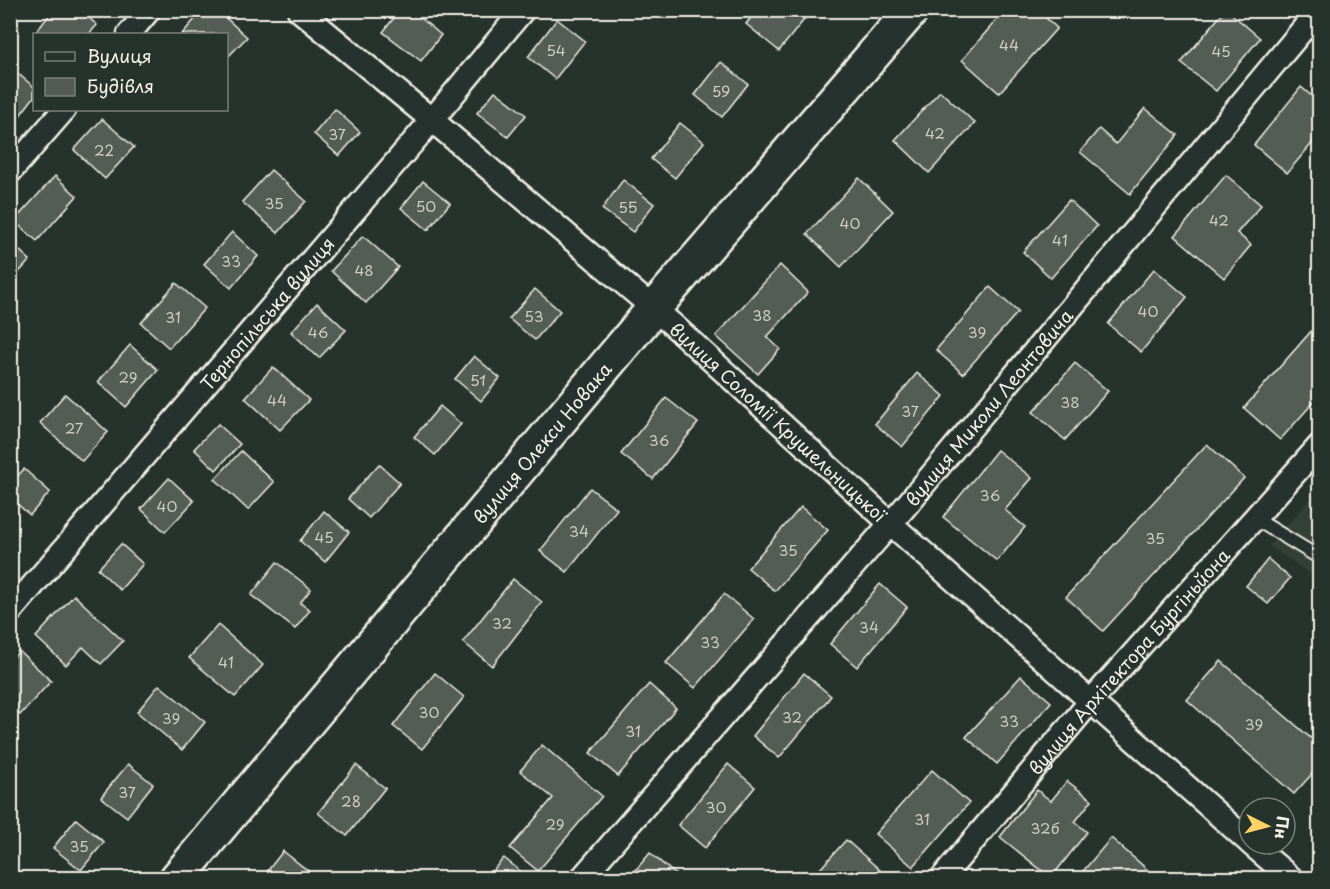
<svg xmlns="http://www.w3.org/2000/svg" width="1330" height="889" viewBox="0 0 1330 889" font-family="'Playpen Sans',sans-serif">
	<rect width="100%" height="100%" fill="#26332d"/>
	<filter id="ink" filterUnits="userSpaceOnUse"><feTurbulence type="fractalNoise" baseFrequency=".0167" numOctaves="2"/><feDisplacementMap in="SourceGraphic" scale="12" xChannelSelector="R" yChannelSelector="G"/><feConvolveMatrix kernelMatrix="1 2 1 2 8 2 1 2 1" color-interpolation-filters="sRGB"/></filter>
	<g filter="url(#ink)">
		<polygon fill="#333f39" points="1319,489 1319,580 1269,546"/>
		<g fill="#525c55" stroke="#f4f1e8" stroke-width="1.5">
			<polygon points="53,10 80,10 97,25 89,34 41,34 37,31"/>
			<polygon points="203,10 217,10 247,37 226,59 226,34 182,34"/>
			<polygon points="400,10 411,10 441,35 421,61 383,32"/>
			<polygon points="757,10 801,10 807,16 779,51 746,24"/>
			<polygon points="1005,10 1037,10 1057,28 999,93 962,60"/>
			<polygon points="1225,10 1227,10 1260,38 1216,91 1181,63"/>
			<polygon points="557,19 585,41 555,79 528,57"/>
			<polygon points="721,62 748,84 722,117 695,95"/>
			<polygon points="10,67 34,87 34,97 15,122 10,118"/>
			<polygon points="1301,87 1320,103 1320,134 1287,173 1254,145"/>
			<polygon points="495,91 526,115 508,137 477,113"/>
			<polygon points="940,91 975,123 929,173 895,140"/>
			<polygon points="1145,108 1178,135 1130,194 1080,152 1099,129 1116,144"/>
			<polygon points="335,109 360,132 339,156 314,134"/>
			<polygon points="102,119 134,147 105,179 74,150"/>
			<polygon points="680,123 704,142 675,178 651,159"/>
			<polygon points="271,170 306,201 278,233 242,202"/>
			<polygon points="1226,175 1261,205 1237,233 1251,245 1224,278 1175,236"/>
			<polygon points="55,176 77,196 37,241 14,221"/>
			<polygon points="859,178 893,211 841,267 807,234"/>
			<polygon points="623,180 654,204 633,232 602,209"/>
			<polygon points="423,181 450,203 428,230 401,208"/>
			<polygon points="1069,200 1097,226 1051,278 1023,252"/>
			<polygon points="232,232 258,256 231,288 204,264"/>
			<polygon points="363,236 398,267 366,303 331,271"/>
			<polygon points="10,242 30,260 10,282"/>
			<polygon points="780,265 808,292 767,337 780,349 758,374 716,336"/>
			<polygon points="1154,269 1187,297 1141,352 1108,324"/>
			<polygon points="176,283 205,308 169,348 141,323"/>
			<polygon points="990,287 1018,312 963,374 936,350"/>
			<polygon points="535,289 560,311 535,340 509,319"/>
			<polygon points="317,303 346,330 319,358 291,332"/>
			<polygon points="1320,321 1320,395 1280,440 1244,408"/>
			<polygon points="130,345 158,370 126,407 98,382"/>
			<polygon points="474,356 500,378 481,401 455,379"/>
			<polygon points="1075,363 1108,391 1065,440 1033,412"/>
			<polygon points="273,367 309,400 280,430 245,398"/>
			<polygon points="917,373 944,396 902,447 875,424"/>
			<polygon points="65,394 108,432 82,461 40,423"/>
			<polygon points="666,398 698,423 653,479 621,454"/>
			<polygon points="440,406 461,424 435,455 414,437"/>
			<polygon points="218,424 240,444 216,470 194,449"/>
			<polygon points="1207,444 1244,478 1103,631 1066,597"/>
			<polygon points="997,450 1032,478 1005,510 1025,527 997,561 943,517"/>
			<polygon points="241,451 274,482 248,510 215,479"/>
			<polygon points="379,464 400,483 369,518 348,499"/>
			<polygon points="24,469 50,492 30,515 10,498 10,484"/>
			<polygon points="169,478 194,501 165,532 141,509"/>
			<polygon points="590,488 617,509 567,572 540,551"/>
			<polygon points="801,507 828,530 775,591 748,568"/>
			<polygon points="324,511 349,532 325,562 300,541"/>
			<polygon points="121,544 143,564 120,590 98,569"/>
			<polygon points="1268,559 1290,578 1268,604 1246,586"/>
			<polygon points="277,562 311,589 300,603 310,610 295,629 251,595"/>
			<polygon points="513,579 542,602 492,666 463,642"/>
			<polygon points="880,584 907,607 857,667 830,644"/>
			<polygon points="724,594 754,619 695,688 666,663"/>
			<polygon points="74,595 123,641 101,664 83,647 66,665 36,637"/>
			<polygon points="218,625 263,665 235,697 189,658"/>
			<polygon points="19,651 51,681 20,715 10,705 10,661"/>
			<polygon points="1221,661 1320,746 1320,765 1294,794 1187,700"/>
			<polygon points="435,673 464,697 422,749 393,726"/>
			<polygon points="804,673 831,696 779,758 753,736"/>
			<polygon points="1021,676 1051,702 997,764 966,737"/>
			<polygon points="649,684 676,708 618,776 590,753"/>
			<polygon points="159,685 205,722 182,750 137,712"/>
			<polygon points="542,745 602,796 538,871 510,848 553,798 520,771"/>
			<polygon points="128,764 153,784 127,817 101,797"/>
			<polygon points="728,764 755,787 705,848 678,825"/>
			<polygon points="356,765 385,788 347,836 318,813"/>
			<polygon points="932,770 969,803 913,867 875,834"/>
			<polygon points="1067,781 1092,800 1075,822 1087,832 1051,878 1000,837 1037,790 1051,801"/>
			<polygon points="76,819 104,842 81,870 53,848"/>
			<polygon points="1111,838 1157,878 1082,878 1079,876"/>
			<polygon points="846,840 889,878 812,878"/>
			<polygon points="283,851 312,874 309,878 262,878"/>
			<polygon points="650,853 676,875 673,878 629,878"/>
			<polygon points="504,858 529,878 486,878"/>
		</g>
		<g fill="none" stroke-linecap="round" stroke-linejoin="round">
			<g stroke="#f4f1e8" stroke-width="16">
				<polyline id="service" points="1254,518 1320,558"/>
			</g>
			<g stroke="#f4f1e8" stroke-width="27">
				<g id="minor">
					<path id="s1" d="M299,10l133,110 241,205 217,198 359,319"/>
					<polyline points="129,34 149,10"/>
					<polyline points="10,172 64,110"/>
					<path id="s2" d="M10,612l422,-492 91,-110"/>
					<polyline points="1251,844 1291,878"/>
					<path id="s3" d="M582,878l323,-371 414,-497"/>
					<path id="s4" d="M942,878l148,-176 230,-257"/>
				</g>
			</g>
			<g stroke="#f4f1e8" stroke-width="38">
				<g id="secondary">
					<path id="s5" d="M177,878l477,-570 258,-298"/>
				</g>
			</g>
			<use href="#service" stroke="#26332d" stroke-width="12"/>
			<use href="#minor" stroke="#26332d" stroke-width="22"/>
			<use href="#secondary" stroke="#26332d" stroke-width="33"/>
		</g>
	</g>
	<g text-anchor="middle" dominant-baseline="central" stroke-width="4.5" stroke-linejoin="round" paint-order="stroke">
		<g font-size="15" fill="#ccccc3">
			<text x="1009" y="44">44</text>
			<text x="556" y="49">54</text>
			<text x="1221" y="50">45</text>
			<text x="721" y="90">59</text>
			<text x="935" y="132">42</text>
			<text x="337" y="133">37</text>
			<text x="104" y="149">22</text>
			<text x="274" y="202">35</text>
			<text x="426" y="205">50</text>
			<text x="628" y="206">55</text>
			<text x="1219" y="219">42</text>
			<text x="850" y="222">40</text>
			<text x="1060" y="239">41</text>
			<text x="231" y="260">33</text>
			<text x="364" y="269">48</text>
			<text x="1148" y="310">40</text>
			<text x="762" y="314">38</text>
			<text x="534" y="315">53</text>
			<text x="173" y="316">31</text>
			<text x="318" y="331">46</text>
			<text x="977" y="331">39</text>
			<text x="128" y="376">29</text>
			<text x="478" y="379">51</text>
			<text x="277" y="399">44</text>
			<text x="1070" y="401">38</text>
			<text x="910" y="410">37</text>
			<text x="74" y="427">27</text>
			<text x="659" y="439">36</text>
			<text x="990" y="494">36</text>
			<text x="167" y="505">40</text>
			<text x="579" y="530">34</text>
			<text x="324" y="536">45</text>
			<text x="1155" y="537">35</text>
			<text x="788" y="549">35</text>
			<text x="502" y="622">32</text>
			<text x="869" y="626">34</text>
			<text x="710" y="641">33</text>
			<text x="226" y="661">41</text>
			<text x="429" y="711">30</text>
			<text x="792" y="716">32</text>
			<text x="171" y="717">39</text>
			<text x="1009" y="720">33</text>
			<text x="1254" y="723">39</text>
			<text x="633" y="730">31</text>
			<text x="127" y="791">37</text>
			<text x="351" y="800">28</text>
			<text x="716" y="806">30</text>
			<text x="922" y="818">31</text>
			<text x="555" y="823">29</text>
			<text x="1045" y="827">32б</text>
			<text x="79" y="845">35</text>
		</g>
		<g font-size="18" fill="#f4f1e8" stroke="#26332d">
			<text stroke="none"><textPath href="#s2" startOffset="394">Тернопільська вулиця</textPath></text>
			<text stroke="none"><textPath href="#s3" startOffset="622">вулиця Миколи Леонтовича</textPath></text>
			<text stroke="none"><textPath href="#s1" startOffset="632">вулиця Соломії Крушельницької</textPath></text>
			<text stroke="none"><textPath href="#s5" startOffset="568">вулиця Олекси Новака</textPath></text>
			<text stroke="none"><textPath href="#s4" startOffset="286">вулиця Архітектора Бургіньйона</textPath></text>
		</g>
	</g>
	<rect width="1330" height="889" fill="none" stroke="#26332d" stroke-width="36"/>
	<rect x="18" y="18" width="1294" height="853" fill="none" stroke="#f4f1e8" stroke-width="2" filter="url(#ink)"/>
	<rect x="33" y="33" width="195" height="78" fill="#26332d" stroke="#787f78" stroke-width="1.5"/>
	<rect x="45" y="52" width="30" height="9" fill="#26332d" stroke="#787f78" stroke-width="1.5"/>
	<text x="87" y="63" font-size="18" fill="#f4f1e8">Вулиця</text>
	<rect x="45" y="78" width="30" height="18" fill="#525c55" stroke="#787f78" stroke-width="1.5"/>
	<text x="87" y="93" font-size="18" fill="#f4f1e8">Будівля</text>
	<g transform="translate(1267 826) rotate(96)"><circle r="28" fill="#26332d" stroke="#787f78" stroke-width="1.5"/>
	<path d="M0-4.5L10 22L0 15L-10 22Z" fill="#ffd166"/>
	<text y="-9" font-size="16" font-weight="bold" text-anchor="middle" fill="#f4f1e8">Пн</text>
	</g>
</svg>
